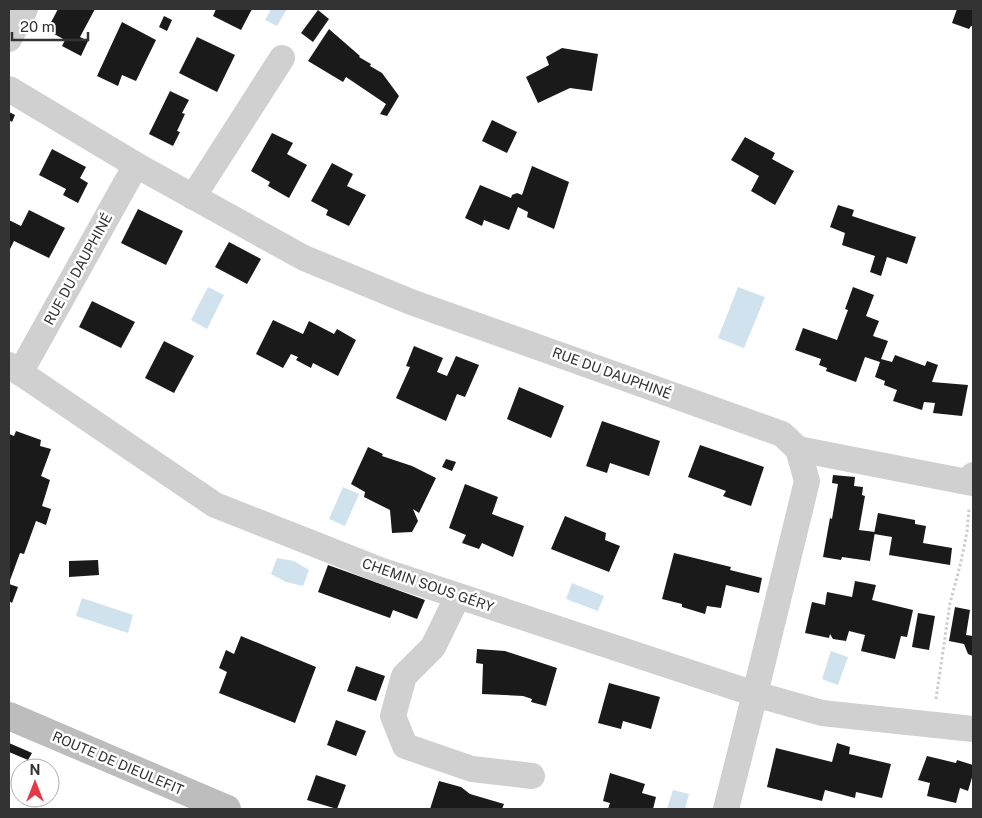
<svg xmlns="http://www.w3.org/2000/svg" width="982" height="818" viewBox="0 0 982 818" font-family="'Public Sans',sans-serif">
	<rect width="100%" height="100%" fill="#fff"/>
	<g fill="#cfe2ee">
		<polygon points="271,9 287,9 277,26 265,20"/>
		<polygon points="208,287 224,295 207,329 191,320"/>
		<polygon points="738,287 765,297 744,348 718,338"/>
		<polygon points="343,487 359,494 345,526 329,519"/>
		<polygon points="277,558 294,561 309,570 303,586 286,582 271,574"/>
		<polygon points="572,583 604,596 598,611 566,599"/>
		<polygon points="82,598 133,615 128,633 76,616"/>
		<polygon points="831,651 848,657 838,685 822,679"/>
		<polygon points="673,790 689,794 685,809 667,809"/>
	</g>
	<g fill="#1a1a1a">
		<polygon points="58,9 95,9 80,37 88,41 81,56 62,46 65,40 47,30"/>
		<polygon points="216,9 252,9 241,30 213,16"/>
		<polygon points="957,9 973,9 973,27 971,26 969,29 952,23"/>
		<polygon points="318,10 329,19 313,42 301,33"/>
		<polygon points="164,16 172,20 167,31 159,27"/>
		<polygon points="122,22 156,40 136,81 122,75 118,86 97,76"/>
		<polygon points="329,29 360,56 359,57 371,64 370,66 382,73 399,96 387,116 380,114 386,104 346,77 343,82 308,61"/>
		<polygon points="197,37 235,55 217,92 179,73"/>
		<polygon points="562,48 598,54 592,91 570,88 538,103 526,77 549,65 546,57"/>
		<polygon points="170,91 189,100 182,113 185,114 177,131 180,132 173,146 149,134"/>
		<polygon points="9,112 15,115 12,122 9,120"/>
		<polygon points="492,120 517,132 507,153 482,141"/>
		<polygon points="272,133 293,143 287,154 307,165 289,198 268,186 270,182 251,171"/>
		<polygon points="745,137 775,153 772,159 794,171 775,205 751,191 759,176 731,160"/>
		<polygon points="52,149 86,167 80,178 88,183 78,203 63,195 66,189 39,175"/>
		<polygon points="332,163 353,174 347,186 366,195 349,226 326,215 328,210 311,201"/>
		<polygon points="532,166 569,182 554,229 527,217 528,212 518,207 509,230 484,220 482,226 465,218 480,185 511,198 512,195 517,193 522,195"/>
		<polygon points="838,205 854,210 852,216 916,237 907,264 887,257 881,276 870,272 875,256 842,245 845,233 830,227"/>
		<polygon points="138,209 183,231 166,265 121,243"/>
		<polygon points="29,210 65,228 49,258 14,241 9,251 9,220 21,226"/>
		<polygon points="229,242 261,259 247,284 215,267"/>
		<polygon points="853,287 874,295 866,316 879,321 873,336 888,341 881,359 892,362 895,355 925,366 927,361 938,365 932,382 968,385 962,416 933,413 935,403 924,402 922,410 893,401 897,390 884,385 885,381 875,377 880,362 865,357 856,382 826,371 827,368 819,365 821,359 795,350 803,328 837,340 848,310 845,309"/>
		<polygon points="92,301 135,322 121,348 79,327"/>
		<polygon points="273,320 303,334 309,321 334,334 337,329 356,340 338,376 313,363 311,368 296,360 298,357 291,354 283,368 256,354"/>
		<polygon points="164,341 194,356 174,393 145,378"/>
		<polygon points="414,346 443,358 437,372 447,376 456,356 479,365 465,397 457,394 446,421 396,398 410,367 406,366"/>
		<polygon points="519,387 564,406 551,438 507,419"/>
		<polygon points="602,421 660,441 649,476 610,463 607,473 586,466"/>
		<polygon points="16,431 41,440 40,446 51,449 41,476 50,480 42,506 51,509 46,525 36,521 24,554 20,553 9,583 9,434 14,436"/>
		<polygon points="700,445 764,467 751,506 723,496 726,491 688,477"/>
		<polygon points="368,447 383,454 382,456 412,466 436,478 419,513 413,509 418,521 412,532 392,533 390,510 364,497 365,492 351,484"/>
		<polygon points="446,459 456,462 452,471 442,467"/>
		<polygon points="833,475 855,477 854,486 863,487 862,495 865,496 859,530 875,532 870,561 842,557 841,560 823,557 830,518 832,519 838,484 832,483"/>
		<polygon points="465,484 498,497 492,514 524,526 513,557 482,543 479,549 462,543 466,535 449,528"/>
		<polygon points="878,513 915,520 915,524 926,526 923,543 952,548 950,565 889,555 892,537 874,534"/>
		<polygon points="565,516 606,533 605,540 620,546 609,572 551,549"/>
		<polygon points="674,553 731,567 730,570 762,578 759,593 726,585 721,608 707,606 705,614 682,607 682,604 662,599"/>
		<polygon points="98,560 99,575 69,577 69,561"/>
		<polygon points="328,565 425,600 417,619 393,610 390,618 318,592"/>
		<polygon points="855,581 876,585 872,600 913,610 907,637 901,636 895,659 861,651 865,635 849,631 846,641 833,639 830,634 829,638 805,633 812,602 825,605 827,592 852,597"/>
		<polygon points="9,584 18,587 12,603 9,601"/>
		<polygon points="955,607 970,610 966,635 973,636 973,656 968,654 964,644 949,641"/>
		<polygon points="918,613 935,616 929,650 912,647"/>
		<polygon points="241,636 316,667 295,723 219,693 227,672 219,668 226,650 234,654"/>
		<polygon points="477,649 505,651 557,668 546,706 531,702 532,699 523,696 482,694 483,664 476,663"/>
		<polygon points="356,666 385,676 376,701 347,691"/>
		<polygon points="609,683 660,697 651,729 623,721 621,729 598,723"/>
		<polygon points="336,720 366,731 356,756 327,745"/>
		<polygon points="9,743 32,753 28,760 9,752"/>
		<polygon points="837,743 850,747 849,754 891,764 882,798 856,792 855,798 825,790 822,801 767,787 776,748 832,762"/>
		<polygon points="927,756 956,763 957,760 973,765 973,774 968,791 960,788 956,803 927,796 930,783 918,780"/>
		<polygon points="610,773 645,784 642,793 656,797 653,809 608,809 610,803 603,801"/>
		<polygon points="316,775 346,785 337,809 307,800"/>
		<polygon points="439,781 461,787 470,794 504,804 502,809 430,809"/>
	</g>
	<g fill="none" stroke-linecap="round" stroke-linejoin="round">
		<polyline stroke="#cdcdcd" stroke-width="3" stroke-dasharray="2.5 2.5" stroke-linecap="butt" points="936,699 950,603 960,566 967,532 969,509"/>
		<g stroke="#d0d0d0" stroke-width="26">
			<polyline points="9,39 25,9"/>
			<polyline points="9,89 136,165 304,258 411,302 782,434 798,449 807,481 755,694 822,713 973,729"/>
			<polyline points="193,197 282,58"/>
			<polyline points="9,365 215,505 380,570 755,694 726,809"/>
			<polyline points="20,373 136,165"/>
			<polyline points="798,449 972,483 973,475"/>
			<polyline points="458,596 433,647 404,676 393,716 405,746 472,769 532,776"/>
		</g>
		<polyline stroke="#bdbdbd" stroke-width="28" points="9,716 227,809"/>
	</g>
	<g text-anchor="middle" dominant-baseline="central" stroke-width="5" stroke-linejoin="round" paint-order="stroke">
		<g font-size="14" fill="#333" stroke="#fff">
			<text transform="translate(78 269) rotate(-61)">RUE DU DAUPHINÉ</text>
			<text transform="translate(612 373) rotate(20)">RUE DU DAUPHINÉ</text>
			<text transform="translate(428 585) rotate(19)">CHEMIN SOUS GÉRY</text>
			<text transform="translate(118 763) rotate(23)">ROUTE DE DIEULEFIT</text>
		</g>
	</g>
	<rect width="982" height="818" fill="none" stroke="#333333" stroke-width="20"/>
	<g transform="translate(35 783)"><circle r="24" fill="#ffffff" stroke="#adadad"/>
	<path d="M0-4L9 19L0 12L-9 19Z" fill="#e63946"/>
	<text y="-8" font-size="14" font-weight="bold" text-anchor="middle" fill="#333333">N</text>
	</g>
	<path d="M12 32v8h76v-8" fill="none" stroke="#333333" stroke-width="2.5"/>
	<text x="20" y="32" font-size="15" fill="#333333" stroke="#ffffff" stroke-width="4" paint-order="stroke">20 m</text>
</svg>
